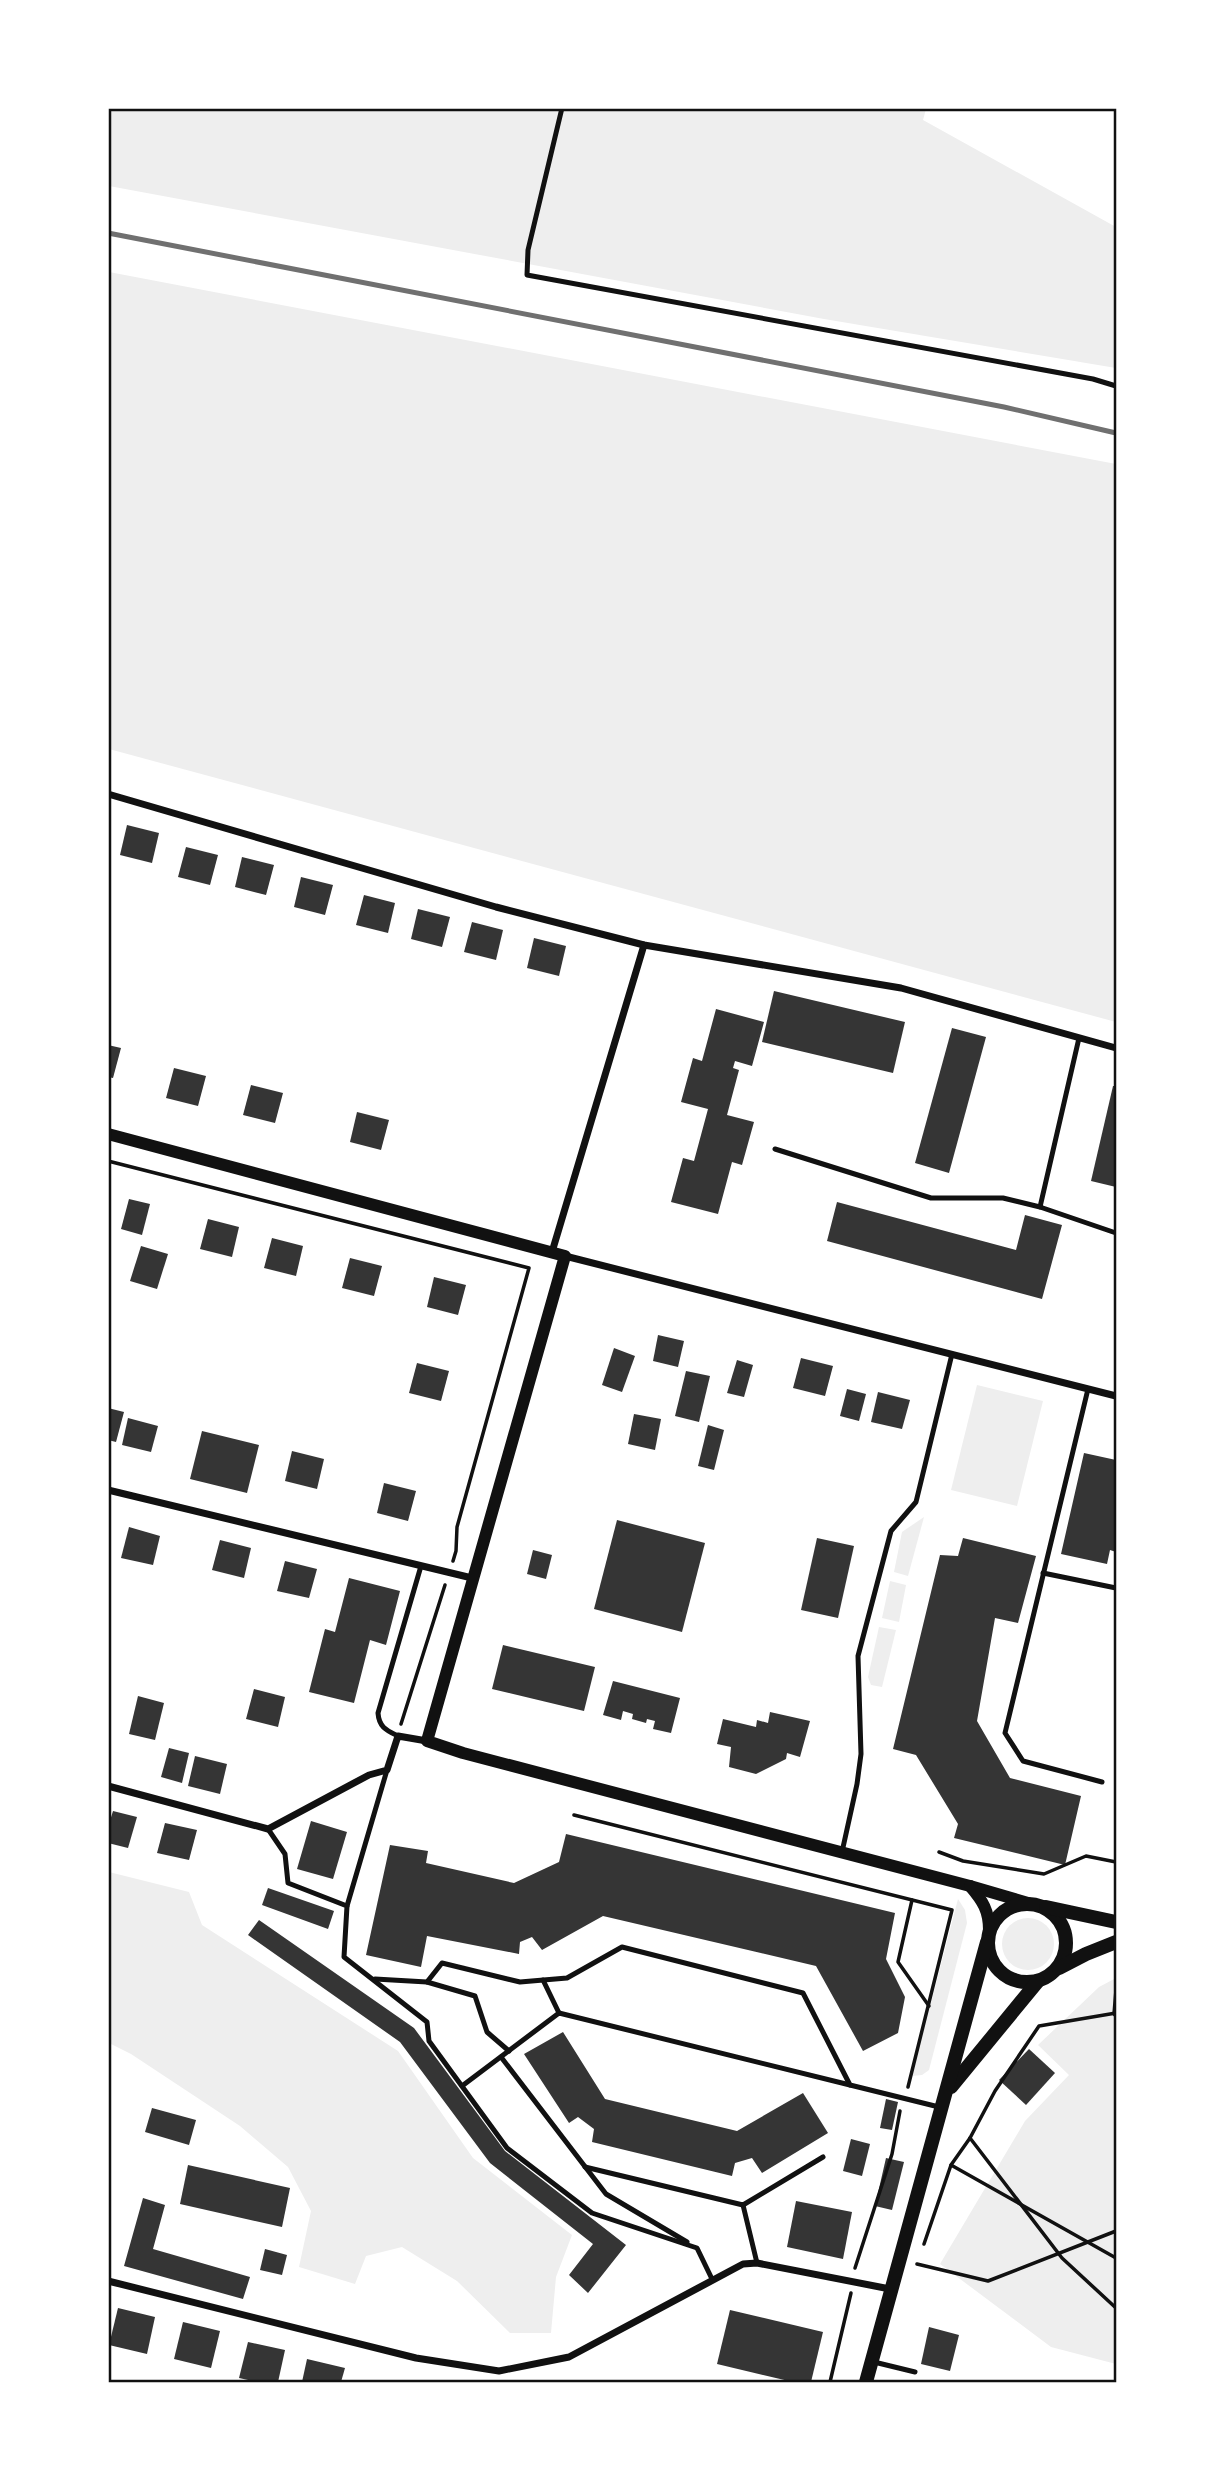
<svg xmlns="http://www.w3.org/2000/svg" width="1225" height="2491" viewBox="0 0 1225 2491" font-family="Raleway,sans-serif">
	<rect width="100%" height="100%" fill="#fff"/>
	<g fill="#eee">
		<polygon points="108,109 926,109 923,120 1116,227 1116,368 824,319 109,186"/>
		<polygon points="109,272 1116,464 1116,1022 109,749"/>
		<polygon points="977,1385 1043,1401 1017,1506 951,1490"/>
		<polygon points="924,1517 908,1576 894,1572 902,1532"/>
		<polygon points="890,1581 906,1585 899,1622 882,1618"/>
		<polygon points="879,1627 896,1630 882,1687 871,1685 868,1677"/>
		<polygon points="109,1872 189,1892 202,1925 398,2051 473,2158 572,2235 556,2277 551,2333 510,2333 457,2281 402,2247 366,2256 355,2284 299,2267 311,2211 288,2167 240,2126 131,2054 109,2043"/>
		<polygon points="958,1899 965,1910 967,1923 929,2070 922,2075 912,2076"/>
		<circle cx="1028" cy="1944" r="26"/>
		<polygon points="1116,1978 1116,2364 1051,2347 940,2264 1025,2121 1069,2075 1038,2045 1099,1987"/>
	</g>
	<g fill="#353535">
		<polygon points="127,825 159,833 152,863 120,855"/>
		<polygon points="186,847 218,855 210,885 178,877"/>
		<polygon points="242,857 274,865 266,895 235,887"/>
		<polygon points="301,877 333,885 325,915 294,907"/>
		<polygon points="364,895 395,903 388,933 356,925"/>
		<polygon points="418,909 450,917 442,947 411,939"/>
		<polygon points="472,922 503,930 496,960 464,952"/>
		<polygon points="534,938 566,946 559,976 527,968"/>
		<polygon points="774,991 905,1022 893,1073 762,1042"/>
		<polygon points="716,1009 764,1022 752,1066 735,1061 733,1068 739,1070 727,1115 754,1122 742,1165 732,1162 718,1214 671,1202 683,1158 694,1161 708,1109 681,1102 693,1058 702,1061"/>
		<polygon points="952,1028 986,1037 949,1173 915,1163"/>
		<polygon points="108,1045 121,1048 113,1078 108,1077"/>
		<polygon points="174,1068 206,1076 198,1106 166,1098"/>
		<polygon points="251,1085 283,1093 275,1123 243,1115"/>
		<polygon points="1113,1086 1116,1086 1116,1187 1091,1181"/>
		<polygon points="357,1112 389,1120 381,1150 350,1142"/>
		<polygon points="129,1199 150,1204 142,1235 121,1229"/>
		<polygon points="837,1202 1016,1250 1025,1215 1062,1225 1042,1299 827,1241"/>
		<polygon points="208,1219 239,1227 232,1257 200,1249"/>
		<polygon points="272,1238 303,1246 296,1276 264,1268"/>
		<polygon points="141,1246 168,1254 157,1289 130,1281"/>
		<polygon points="350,1258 382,1266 374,1296 342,1288"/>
		<polygon points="434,1277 466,1285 458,1315 427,1307"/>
		<polygon points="658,1335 684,1341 678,1367 653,1361"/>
		<polygon points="614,1348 635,1356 622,1392 602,1385"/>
		<polygon points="801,1358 833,1366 825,1396 793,1388"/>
		<polygon points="737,1360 753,1365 744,1397 727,1393"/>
		<polygon points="417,1363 449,1371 441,1401 409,1393"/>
		<polygon points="686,1371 710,1376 699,1422 675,1416"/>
		<polygon points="847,1389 866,1394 859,1421 840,1416"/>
		<polygon points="878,1392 910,1400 902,1429 871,1422"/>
		<polygon points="108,1408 124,1412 116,1442 108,1440"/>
		<polygon points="634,1414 661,1419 655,1450 628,1444"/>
		<polygon points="128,1418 158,1426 151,1452 122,1445"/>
		<polygon points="708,1425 724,1430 714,1470 698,1466"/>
		<polygon points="202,1431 259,1445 247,1493 190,1479"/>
		<polygon points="292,1451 324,1459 317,1489 285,1481"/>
		<polygon points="1084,1453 1116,1460 1116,1552 1110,1550 1107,1564 1061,1554"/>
		<polygon points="384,1483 416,1491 408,1521 377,1513"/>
		<polygon points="617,1520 705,1543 682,1632 594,1609"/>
		<polygon points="129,1527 160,1536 153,1565 121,1558"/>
		<polygon points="817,1538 854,1546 838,1618 801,1610"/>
		<polygon points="963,1538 1036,1556 1018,1623 995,1618 977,1721 1010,1778 1081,1796 1065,1865 954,1838 958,1824 916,1755 893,1749 940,1555 958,1556"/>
		<polygon points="220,1540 251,1548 244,1578 212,1570"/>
		<polygon points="533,1550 552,1555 546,1579 527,1574"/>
		<polygon points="285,1561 317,1569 309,1598 277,1591"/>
		<polygon points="349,1578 400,1591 386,1645 370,1640 354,1703 309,1692 325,1629 335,1632"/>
		<polygon points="503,1645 595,1667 584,1711 492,1689"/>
		<polygon points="613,1681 680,1698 671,1733 653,1729 655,1721 647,1719 646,1723 632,1719 633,1714 623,1711 621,1720 603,1715"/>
		<polygon points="254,1689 285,1697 278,1727 246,1719"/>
		<polygon points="138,1696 164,1703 155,1740 129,1734"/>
		<polygon points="770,1712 810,1721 800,1757 787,1753 786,1759 756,1774 729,1767 731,1747 717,1744 723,1719 756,1727 757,1720 768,1723"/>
		<polygon points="169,1748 189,1753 182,1783 161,1777"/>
		<polygon points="195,1756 227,1764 220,1794 188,1786"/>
		<polygon points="113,1811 137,1817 128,1848 108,1843 108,1827"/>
		<polygon points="311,1821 347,1832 333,1879 297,1869"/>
		<polygon points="165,1823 197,1830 189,1860 157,1853"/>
		<polygon points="566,1834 895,1913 886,1959 905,1997 898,2033 863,2051 816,1966 603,1916 542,1950 532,1937 520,1942 519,1954 427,1936 421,1967 366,1955 390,1845 428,1851 426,1863 514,1883 559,1862"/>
		<polygon points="268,1888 334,1911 328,1929 262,1905"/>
		<polygon points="259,1920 414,2028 505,2151 626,2245 588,2293 569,2275 593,2244 490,2163 400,2042 248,1935"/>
		<polygon points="563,2032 605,2099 737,2131 803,2093 828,2133 762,2173 752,2158 735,2163 732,2176 592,2142 594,2129 578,2117 569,2123 524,2054"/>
		<polygon points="1029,2049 1055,2073 1026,2105 999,2080"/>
		<polygon points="886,2099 898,2102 892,2130 880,2128"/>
		<polygon points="152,2108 196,2120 189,2145 145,2132"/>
		<polygon points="851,2139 870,2144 862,2176 843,2171"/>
		<polygon points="886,2158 904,2162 892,2210 875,2206"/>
		<polygon points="188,2165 290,2188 282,2227 180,2204"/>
		<polygon points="143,2198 165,2205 153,2249 250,2277 243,2299 124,2266"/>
		<polygon points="796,2201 852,2212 843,2259 787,2247"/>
		<polygon points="265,2249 287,2255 282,2275 260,2270"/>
		<polygon points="118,2308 155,2317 147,2354 109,2345"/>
		<polygon points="730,2310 823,2332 811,2382 793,2382 717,2364"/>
		<polygon points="183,2322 220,2331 211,2368 174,2359"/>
		<polygon points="929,2327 959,2335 950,2371 921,2364"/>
		<polygon points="248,2342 285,2350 278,2382 257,2382 239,2378"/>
		<polygon points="307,2359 345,2368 341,2382 302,2382"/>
	</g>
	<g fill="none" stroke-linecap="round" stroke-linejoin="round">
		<g stroke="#111" stroke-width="3.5">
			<polyline points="108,1161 529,1268 457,1527 456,1551 453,1561"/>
			<polyline points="401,1724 445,1585"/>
			<polyline points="574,1815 952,1910 908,2087"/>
			<polyline points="939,1852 963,1861 1044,1874 1086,1856 1116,1862"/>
			<polyline points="912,1900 898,1962 929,2006"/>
			<polyline points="1116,1990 1114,2014 1116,2016"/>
			<polyline points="970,2138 1062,2258 1116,2308"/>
			<polyline points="951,2165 1116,2258"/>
			<polyline points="924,2244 951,2165 970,2138 995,2091 1039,2026 1116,2013"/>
			<polyline points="917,2264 988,2281 1116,2231"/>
			<polyline points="855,2268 892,2154 900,2111"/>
			<polyline points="830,2382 851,2293"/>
		</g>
		<g stroke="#111" stroke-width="5">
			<polyline points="562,108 528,250 527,275 1093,379 1116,386"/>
			<polyline points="1079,1038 1040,1207 1116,1233"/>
			<polyline points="775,1149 931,1198 1003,1198 1040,1207"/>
			<polyline points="1088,1389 1005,1733 1023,1761 1102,1782"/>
			<polyline points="1043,1573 1116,1588"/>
			<path d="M398,1736c-12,-6 -19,-9 -20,-23l43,-147"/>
			<polyline points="268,1829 285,1854 288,1883 347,1906 344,1957 427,2022 429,2041 507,2148 592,2213 697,2248 712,2279"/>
			<polyline points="842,1852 857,1784 861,1754 858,1656 891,1531 916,1502 952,1354"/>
			<polyline points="347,1906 387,1770"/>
			<polyline points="375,1979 427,1982 442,1963 520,1982 567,1978 622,1947 803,1993 850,2085 939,2107"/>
			<polyline points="543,1980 559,2013"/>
			<polyline points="427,1982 475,1996 487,2032 509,2051"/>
			<polyline points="501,2057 606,2194 687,2242"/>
			<polyline points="462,2086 559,2013 850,2085"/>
			<polyline points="585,2167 743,2205 823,2157"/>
			<polyline points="743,2205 757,2263"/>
			<polyline points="874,2362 915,2372"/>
		</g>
		<g stroke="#111" stroke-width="7">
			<polyline points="108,794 496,907 644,945 901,988 1116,1048"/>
			<polyline points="552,1252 644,945"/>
			<polyline points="565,1256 1116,1396"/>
			<polyline points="108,1490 472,1578"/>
			<polyline points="108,1786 268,1829 369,1775 387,1770 398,1736 427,1741"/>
			<polyline points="108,2281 416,2358 499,2371 569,2357 743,2264 757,2263 890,2289"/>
		</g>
		<g stroke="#111" stroke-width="12">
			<polyline points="108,1134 565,1256 427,1741 463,1753 970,1886 1028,1903"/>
			<path d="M970,1886c13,15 19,25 19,44"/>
		</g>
		<g stroke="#111" stroke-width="14">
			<circle cx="1027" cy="1943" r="39"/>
			<polyline points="1046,1907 1116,1922"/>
			<polyline points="1059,1968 1086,1954 1116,1942"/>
			<polyline points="951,2087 1038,1981"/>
			<polyline points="866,2382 987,1942"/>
		</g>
		<polyline stroke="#707070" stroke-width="5" points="108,233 1004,407 1116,433"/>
	</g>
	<rect width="1225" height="2491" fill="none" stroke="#ffffff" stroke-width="220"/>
	<rect x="110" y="110" width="1005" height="2271" fill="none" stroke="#111" stroke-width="2.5"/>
</svg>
